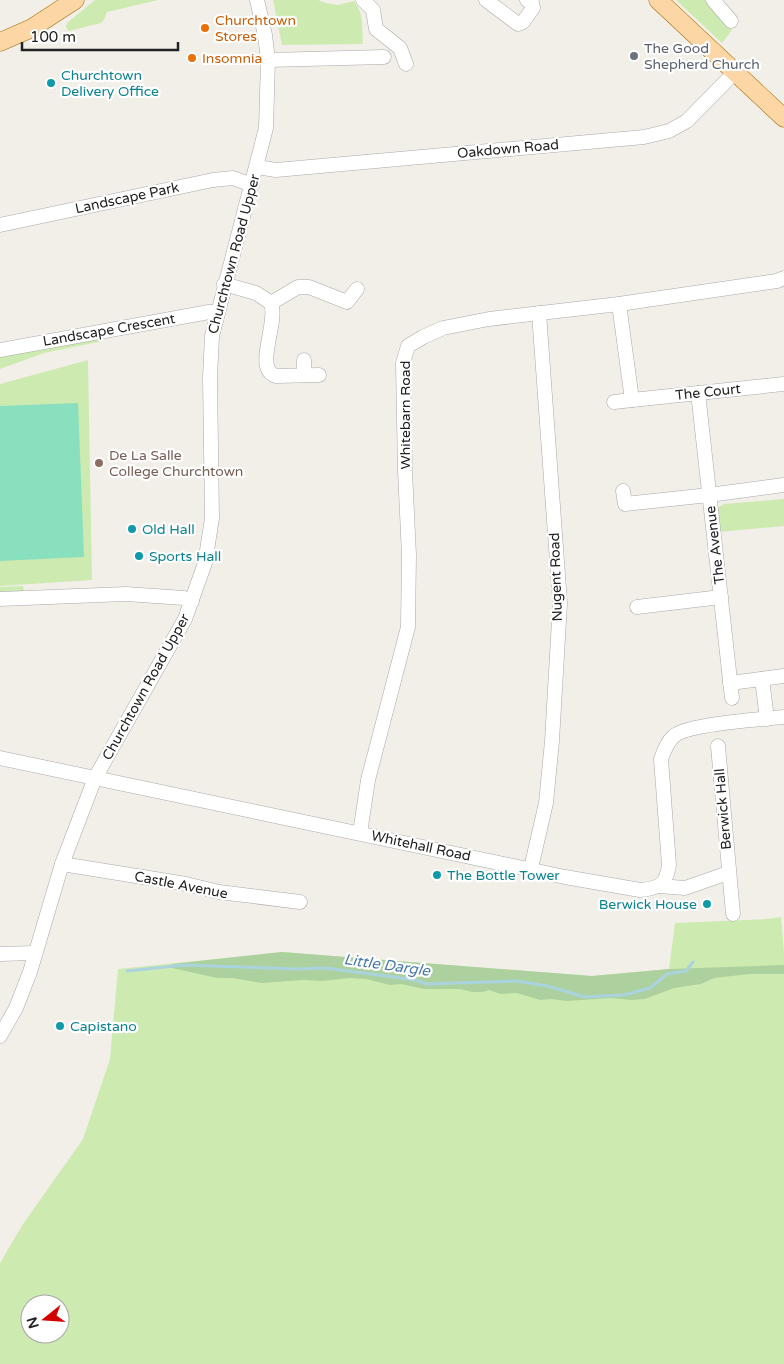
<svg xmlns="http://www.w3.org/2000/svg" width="784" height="1364" viewBox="0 0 784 1364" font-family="'Varela Round',sans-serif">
	<rect width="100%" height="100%" fill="#f2efe9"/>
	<g fill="#cdebb0" fill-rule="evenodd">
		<polygon points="95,0 158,0 107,12 104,20 101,23 69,31 66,27 67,23"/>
		<path d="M273,0h45l8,3 12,2 16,-4c10,12 8,28 9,43l-81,1z"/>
		<polygon points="676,0 705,0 732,30 722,43"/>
		<polygon points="102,336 103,341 44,353 0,369 0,355"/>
		<polygon points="88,360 92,580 0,586 0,384"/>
		<polygon points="784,499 784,526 719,532 717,508 724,504"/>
		<polygon points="23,586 24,592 0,593 0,587"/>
		<path d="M781,917l3,35v412h-784v-101l23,-39 60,-85 27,-80 8,-90 164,-17 310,24 77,-7 6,-46 92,-4zM30,1304h30v30h-30z"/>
	</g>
	<polygon fill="#add19e" points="282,952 592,976 669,969 784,965 784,974 750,974 714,978 701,984 674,988 645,999 631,1000 611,998 567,1001 551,999 540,1000 517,993 500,994 489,990 483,992 472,992 460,989 424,989 401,984 390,985 366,979 350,978 322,981 303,980 262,983 232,978 217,978 172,968 172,964"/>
	<polygon fill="#88e0be" points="78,403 84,557 0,561 0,406"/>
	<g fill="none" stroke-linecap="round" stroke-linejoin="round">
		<polyline stroke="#aad3df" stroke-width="3" points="127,971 184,965 299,969 325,968 394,977 419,981 426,984 517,981 547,986 585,997 624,995 650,988 667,974 686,971 693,962"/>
		<g stroke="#a9a9a9" stroke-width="15">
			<g id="minor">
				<polyline points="363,0 373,10 376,29 400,48 406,64"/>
				<polyline points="486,0 518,24 523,22 533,8 532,3 527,0"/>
				<polyline points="713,0 731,21"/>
				<polyline points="268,60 384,57"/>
				<polyline points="257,167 276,170 644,137 669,131 687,121 735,72"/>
				<polyline points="0,225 213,180 233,178 252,185"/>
				<path d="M224,284l32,9 15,10c8,19 -18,66 5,73l43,-1"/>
				<polyline points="271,303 298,287 309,287 347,302 357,289"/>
				<polyline points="619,304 632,400 784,384"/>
				<polyline points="0,350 209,312 218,312"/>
				<polyline points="304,360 304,375"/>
				<polyline points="698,393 732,698"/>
				<polyline points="614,402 632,400"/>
				<polyline points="623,491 625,504 709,495 784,485"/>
				<polyline points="0,599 126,594 184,598 192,601"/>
				<polyline points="637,607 721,597"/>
				<polyline points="762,679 767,719"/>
				<polyline points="730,683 784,676"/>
				<polyline points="718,746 733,914"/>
				<path d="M0,758l565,119 75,13c20,-2 26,-5 29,-25l-8,-106c3,-8 6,-17 13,-23 13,-12 89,-17 110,-19"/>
				<polyline points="360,833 368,780 408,627 409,555 405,471 403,363 408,346 423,337 443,328 489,319 619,304 777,281 784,278"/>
				<polyline points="62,864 186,884 219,892 300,902"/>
				<polyline points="531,868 546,803 552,741 560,603 539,313"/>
				<polyline points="659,886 685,888 728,873"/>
				<polyline points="0,954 35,953"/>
				<polyline points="0,1036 16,1008 30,972 62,864 95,778 185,619 205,563 212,518 210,377 212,336 266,128 268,60 265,35 257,0"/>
			</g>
		</g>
		<g stroke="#a06b00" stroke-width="19">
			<g id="major">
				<polyline points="658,0 784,118"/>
				<polyline points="0,42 32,28 75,0"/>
			</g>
		</g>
		<use href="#minor" stroke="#fff" stroke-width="14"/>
		<use href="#major" stroke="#fcd6a4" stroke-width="18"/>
	</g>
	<g fill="#e8710a" stroke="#fff" stroke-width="2">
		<circle cx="205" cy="28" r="5"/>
		<circle cx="192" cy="58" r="5"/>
	</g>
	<circle fill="#6b7280" stroke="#fff" stroke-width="2" cx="634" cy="56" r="5"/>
	<g fill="#0f9aa8" stroke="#fff" stroke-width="2">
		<circle cx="51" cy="83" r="5"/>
		<circle cx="132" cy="529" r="5"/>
		<circle cx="139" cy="556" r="5"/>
		<circle cx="437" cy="875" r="5"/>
		<circle cx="707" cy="904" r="5"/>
		<circle cx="60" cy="1026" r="5"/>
	</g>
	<circle fill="#8d6e63" stroke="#fff" stroke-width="2" cx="99" cy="463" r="5"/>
	<g text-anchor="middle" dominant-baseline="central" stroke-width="4.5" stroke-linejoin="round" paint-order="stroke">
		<g font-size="14" fill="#c56008" stroke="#fff" text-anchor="start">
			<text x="215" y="20">Churchtown<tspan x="215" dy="16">Stores</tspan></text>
			<text x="202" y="58">Insomnia</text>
		</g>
		<g font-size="14" fill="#5b616d" stroke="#fff" text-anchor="start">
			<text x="644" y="48">The Good<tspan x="644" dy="16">Shepherd Church</tspan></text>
		</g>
		<g font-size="14" fill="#0d838f" stroke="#fff" text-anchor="start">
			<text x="61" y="75">Churchtown<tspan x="61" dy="16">Delivery Office</tspan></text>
			<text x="142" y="529">Old Hall</text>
			<text x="149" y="556">Sports Hall</text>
			<text x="447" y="875">The Bottle Tower</text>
			<text x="697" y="904" text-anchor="end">Berwick House</text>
			<text x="70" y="1026">Capistano</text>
		</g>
		<g font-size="14" fill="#222" stroke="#fff">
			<text transform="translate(508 149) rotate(-5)">Oakdown Road</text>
			<text transform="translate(127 198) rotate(-12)">Landscape Park</text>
			<text transform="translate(234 254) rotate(-75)">Churchtown Road Upper</text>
			<text transform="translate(109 330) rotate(-10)">Landscape Crescent</text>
			<text transform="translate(708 392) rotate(-6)">The Court</text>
			<text transform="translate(405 415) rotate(-90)">Whitebarn Road</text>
			<text transform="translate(715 545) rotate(-97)">The Avenue</text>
			<text transform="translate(556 577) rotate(-92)">Nugent Road</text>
			<text transform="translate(146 687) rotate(-61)">Churchtown Road Upper</text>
			<text transform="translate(723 809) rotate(-95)">Berwick Hall</text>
			<text transform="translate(421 846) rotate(12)">Whitehall Road</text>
			<text transform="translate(181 885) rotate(11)">Castle Avenue</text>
		</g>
		<g font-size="14" fill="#785e54" stroke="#fff" text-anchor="start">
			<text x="109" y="455">De La Salle<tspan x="109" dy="16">College Churchtown</tspan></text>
		</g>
		<g font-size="15" font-style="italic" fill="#4a7aab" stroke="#fff">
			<text transform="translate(387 965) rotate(8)">Little Dargle</text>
		</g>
	</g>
	<g transform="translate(45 1319) rotate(253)"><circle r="24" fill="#ffffff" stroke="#a7a7a7"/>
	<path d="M0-4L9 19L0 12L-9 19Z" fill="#d40000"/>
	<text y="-8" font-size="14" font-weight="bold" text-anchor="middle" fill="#222222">N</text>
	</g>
	<path d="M22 42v8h156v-8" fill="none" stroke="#222222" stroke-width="2.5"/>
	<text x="30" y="42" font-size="15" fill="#222222" stroke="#ffffff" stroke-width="4" paint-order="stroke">100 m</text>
</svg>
